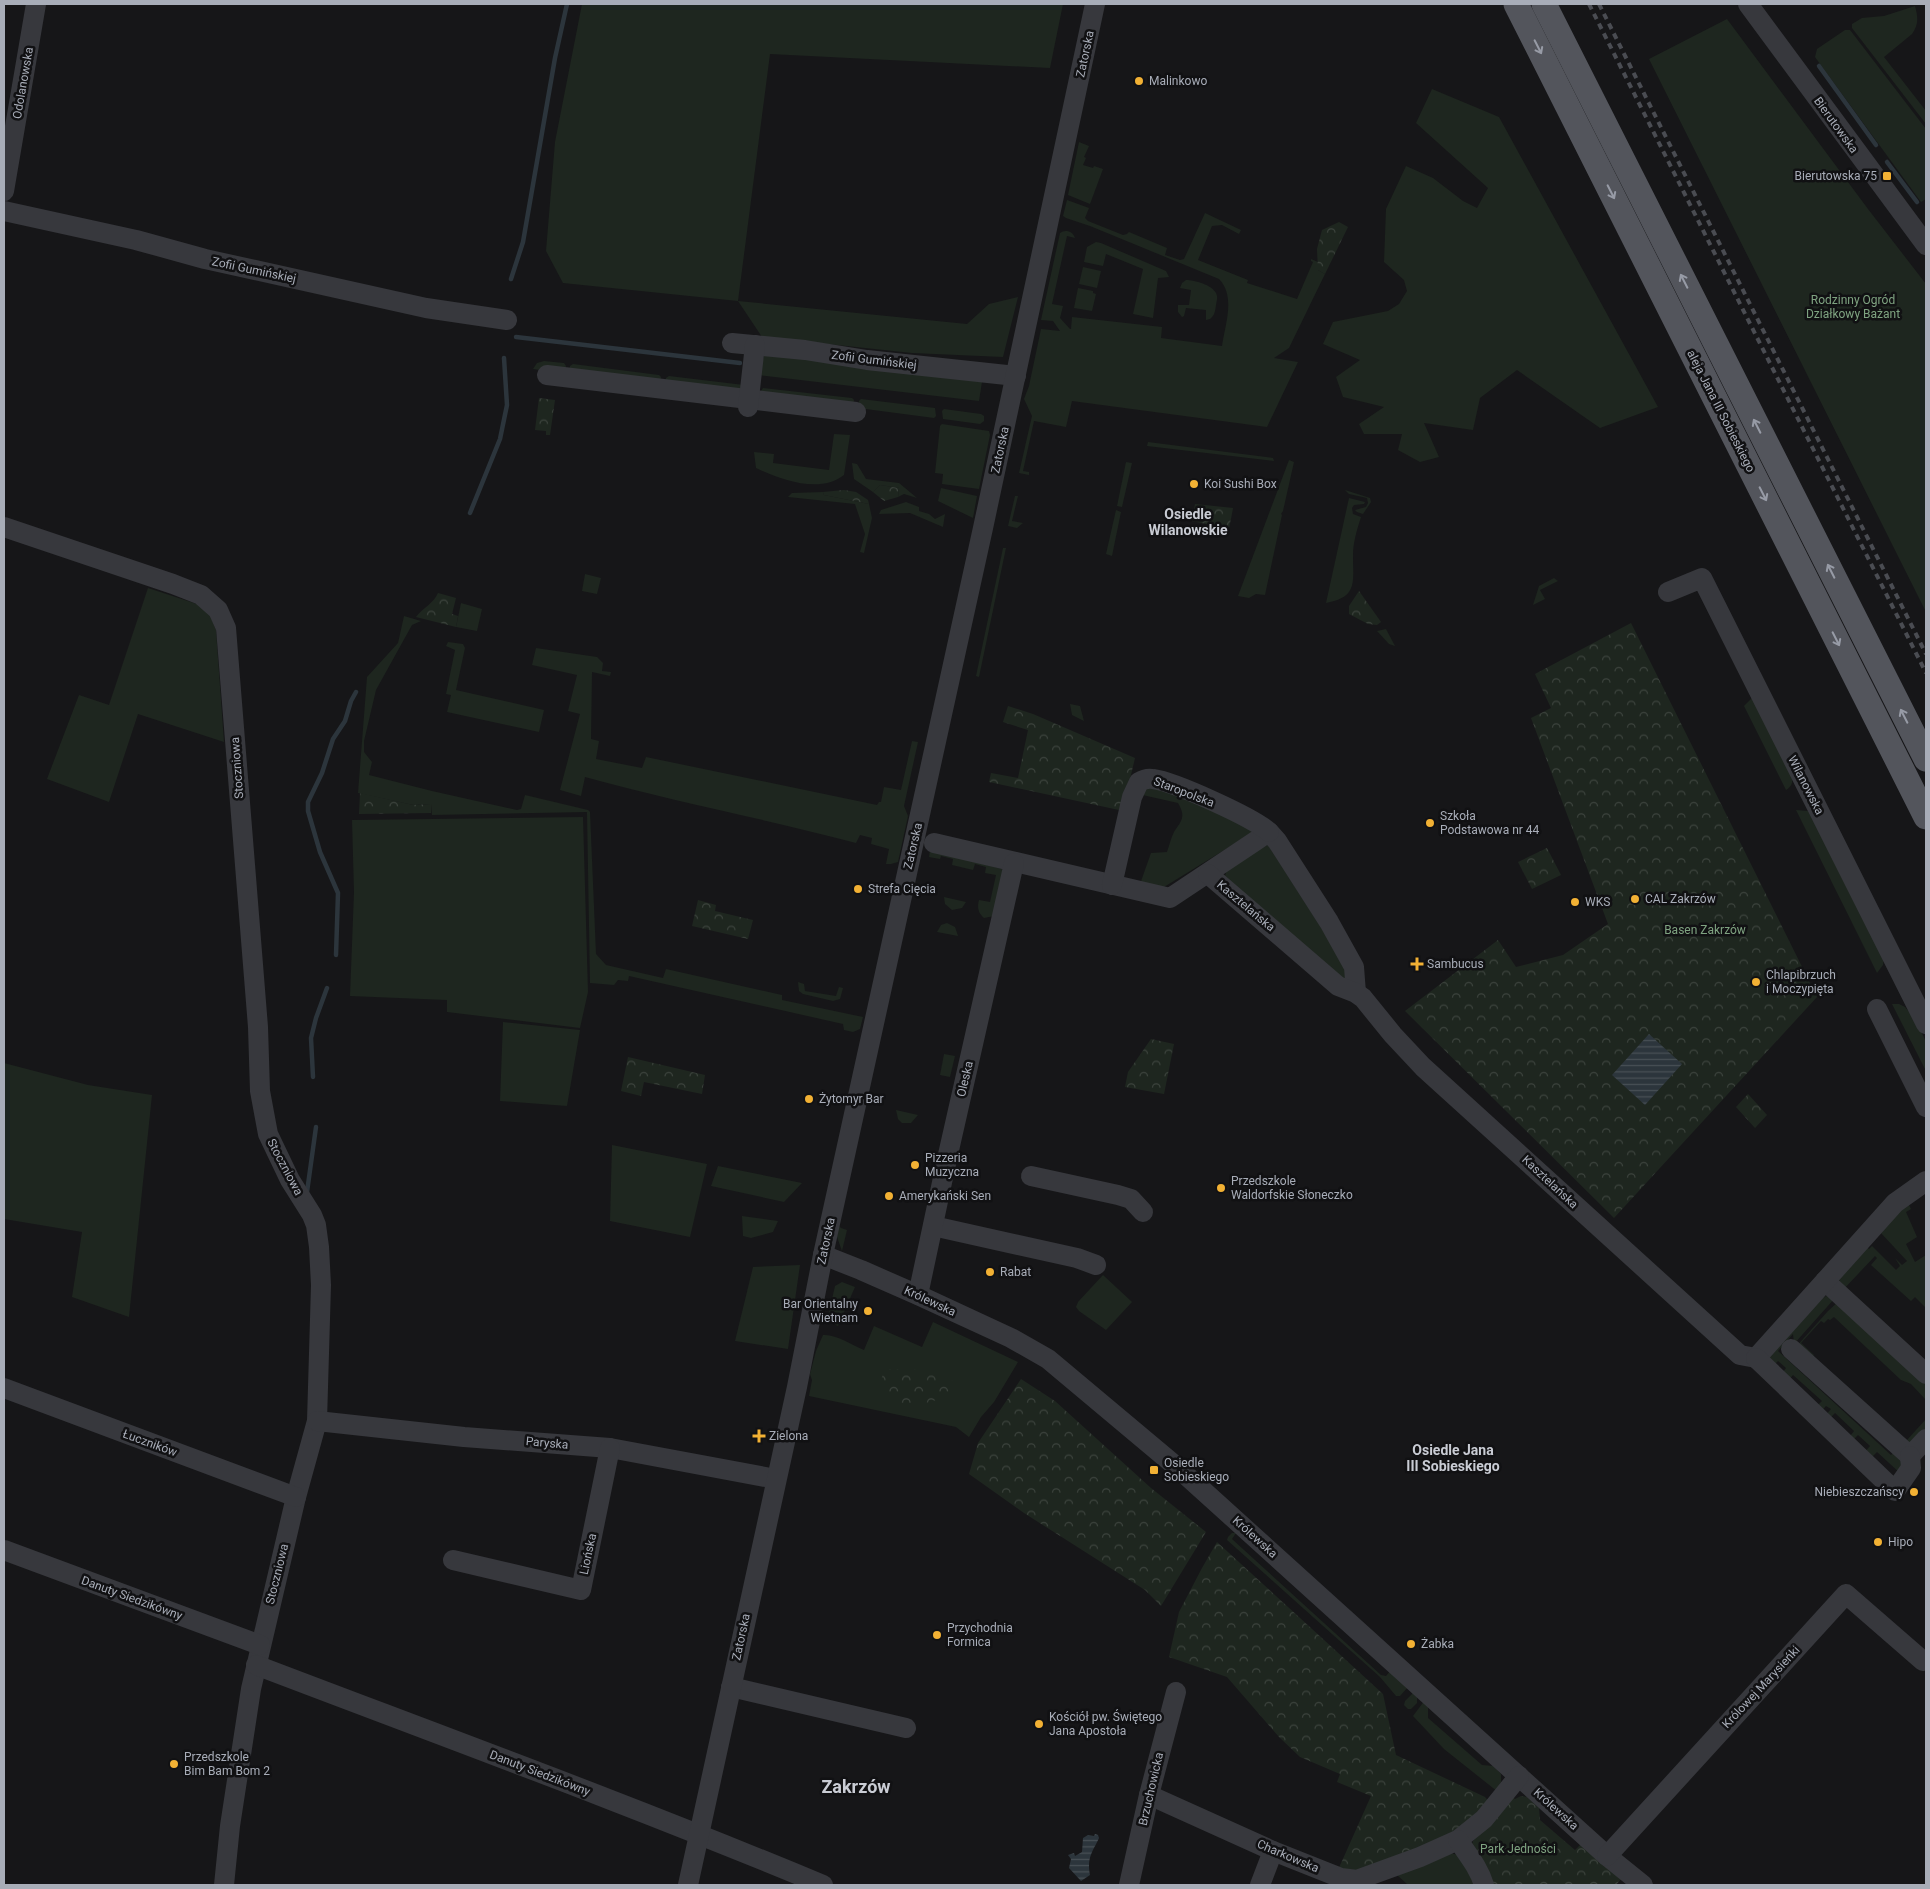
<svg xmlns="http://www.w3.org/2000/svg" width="1930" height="1889" viewBox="0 0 1930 1889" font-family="Roboto,sans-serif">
	<defs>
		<pattern id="park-crowns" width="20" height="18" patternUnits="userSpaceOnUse" patternTransform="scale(1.25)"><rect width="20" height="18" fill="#1e261f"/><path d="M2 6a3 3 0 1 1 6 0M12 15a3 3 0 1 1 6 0" fill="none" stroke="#3c433d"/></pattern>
		<pattern id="water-rules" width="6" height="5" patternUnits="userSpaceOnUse" patternTransform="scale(1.25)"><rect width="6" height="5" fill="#2c353c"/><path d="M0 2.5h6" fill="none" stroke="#485056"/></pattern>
	</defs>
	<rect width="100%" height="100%" fill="#161618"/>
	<g fill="#1e261f">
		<polygon points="582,4 1063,4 1050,68 770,54 738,301 967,324 989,304 1018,297 1003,357 912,353 762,337 738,301 563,283 546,251 555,142"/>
		<path d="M1915,6c3,11 4,18 -3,28l-28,23 42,54v13l-74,-96v-4l10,-6 22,-2z"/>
		<polygon points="1727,19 1868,209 1926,284 1926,612 1649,59"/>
		<polygon points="1845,30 1850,30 1926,129 1926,199 1921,202 1815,57 1817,49"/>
		<polygon points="1432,89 1499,117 1658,407 1600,428 1517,370 1480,398 1473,430 1424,423 1439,457 1420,462 1398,450 1402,434 1364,434 1359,424 1384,407 1343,397 1336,377 1360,360 1323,344 1333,322 1388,311 1399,304 1407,291 1404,280 1384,262 1386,209 1406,166 1433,178 1463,201 1477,208 1488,188 1416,123"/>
		<polygon points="1079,142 1089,146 1084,157 1086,158 1083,165 1093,168 1094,166 1103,169 1090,204 1068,195"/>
		<path d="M1067,200l22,8 -4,10 3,3 35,14 4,-1 2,-2 38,16 -2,7 15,5 4,-1 21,-46 36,17 -2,4 -17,-9 -10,1 -14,34 50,20 -1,3 50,16 16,-37 -2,-1v-2l7,3v8l7,4 -36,74 -15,10 24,4 -31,65 -195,-26 -6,26 -32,-6 -11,50 6,1v3l-10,-2 13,-57 -8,-17 5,-13 12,-57 19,2 -7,-10 -12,-1 19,-87c5,-4 13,-2 15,5l-8,-2 -15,68 11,2 -3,12 10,11h1l1,-12 90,10 -1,11 61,8c3,-21 14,-50 -3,-67l-129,-53 -24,-8 -3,-2z"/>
		<polygon points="1096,242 1101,243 1166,271 1169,277 1158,278 1153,318 1133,314 1143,269 1106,254 1103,266 1084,262 1087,247"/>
		<polygon points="1083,267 1101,271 1097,288 1079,284"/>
		<path d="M1186,280c9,0 26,5 30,13 2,4 1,7 0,12 -1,6 -1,10 -6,14l-4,1v-10l-20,-2 -2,8 -2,1 -4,-5v-7h11l2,-15 -11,-2 2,-5z"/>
		<polygon points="1078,288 1093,291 1093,293 1096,294 1092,311 1074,308"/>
		<polygon points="767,354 982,382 979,401 758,375 764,356"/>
		<polygon points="544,361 564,363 566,366 564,373 533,369 537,363"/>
		<polygon points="573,364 659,375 661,377 660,384 569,373 570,366"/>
		<polygon points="669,376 744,385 741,389 665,384 666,378"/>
		<polygon points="763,388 852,398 854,400 853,406 761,391"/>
		<polygon points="861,399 935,408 936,416 934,418 858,408 859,401"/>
		<polygon points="944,409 981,414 984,416 984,421 980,424 943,419 942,411"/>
		<polygon points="942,424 989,431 990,435 979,489 942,484 943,474 935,473 940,426"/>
		<path d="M834,434l16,1 -6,40c-24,19 -63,5 -88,-7l-2,-16 20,2 -1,9 56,7z"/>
		<polygon points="1148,442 1273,458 1274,461 1147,446"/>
		<polygon points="1289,460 1294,462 1283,511 1281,514 1282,515 1265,595 1256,594 1249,598 1238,596"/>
		<polygon points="1126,462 1132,463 1122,507 1117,506"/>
		<polygon points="852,463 857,464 866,479 899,483 917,498 904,494 898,497 899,488 880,485 873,492 854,479"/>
		<polygon points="941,488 977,496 973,518 938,501"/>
		<polygon points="1345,490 1370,498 1371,502 1363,514 1357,512 1355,510 1366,507 1368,503 1367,498 1349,494"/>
		<polygon points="823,492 824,495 869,504 872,518 864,553 860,552 865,534 855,504 788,497 792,493"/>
		<polygon points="1015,496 1018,496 1012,521 1023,523 1017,528 1008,526"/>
		<path d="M1349,498l16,4 -1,2 -10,1 -2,3 1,6 8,3c-4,13 -8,25 -8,39 0,26 5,41 -27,47z"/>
		<polygon points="906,502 919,507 919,511 929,514 935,519 945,514 943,527 910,513 879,514 881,510"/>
		<polygon points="1116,510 1121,512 1112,556 1106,554"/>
		<polygon points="1003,548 1006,548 979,677 976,676"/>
		<polygon points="585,574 601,578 597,594 582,591"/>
		<polygon points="1554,578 1558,581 1540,590 1545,599 1533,605 1539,586"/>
		<polygon points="148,588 203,606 210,615 216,630 224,742 138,714 109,802 47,779 79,695 109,705"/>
		<polygon points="461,603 482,609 477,631 456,627"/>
		<polygon points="404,616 421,621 412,625 376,690 364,741 364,752 372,762 369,775 432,791 517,810 521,809 525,795 588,810 590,812 596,954 606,965 663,978 666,969 782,995 782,1000 863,1017 860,1029 853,1032 844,1030 843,1024 629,976 628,981 618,980 614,985 590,983 587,812 432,815 431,804 413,805 358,793 367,677 398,643"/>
		<polygon points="1386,629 1395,646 1389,644 1377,631"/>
		<polygon points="448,642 463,644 465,648 456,690 544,710 539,732 447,712 451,695 446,694 455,650 446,646"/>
		<path d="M536,648l61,9 6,6 -1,8 9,1 -1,4 -18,-4 -1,67 8,2 -3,18 46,9 4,-11 231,48 2,-3h2l3,-15 17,3 11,-49 6,1 -14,64 4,10 -10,46 -7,2h-5l3,-15 -18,-5 1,-6 -12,-3 -4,8c-90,-24 -181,-41 -271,-66l-4,19 -21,-6 20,-76 -12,-3 9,-36 -45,-10z"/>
		<path d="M1753,697l39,78c1,7 0,11 -6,15l-42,-84z"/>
		<polygon points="1070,704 1080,706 1084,721 1072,715"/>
		<path d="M1145,783l101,39 6,11 -88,54 -24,-3 11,-31 16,-1c2,-6 4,-14 7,-20 8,-12 12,-15 4,-29l-40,-9z"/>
		<polygon points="1796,810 1808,811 1884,957 1883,965 1877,973"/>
		<polygon points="583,817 588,992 580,1028 447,1012 447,1000 350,996 354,892 352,820"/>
		<polygon points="1268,845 1347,968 1347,977 1341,980 1225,876 1228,866"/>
		<path d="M930,850l72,19 2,4 -10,43 -10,2c-6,-5 -7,-11 -5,-18l11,2 6,-27 -11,-2 1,-6 -11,-3 -2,6 -21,-5 1,-6 -12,-3 -1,3 -11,-2z"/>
		<polygon points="944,897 966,902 962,908 952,910 945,904"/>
		<polygon points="947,923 955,927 958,936 937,932 941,925"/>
		<polygon points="798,982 804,984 805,991 836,996 839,987 843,988 840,999 833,1001 803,994 799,991"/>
		<polygon points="1892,1004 1899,1004 1905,1007 1916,1020 1926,1042 1926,1071"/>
		<polygon points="503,1022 580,1030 567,1106 500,1101"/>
		<polygon points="944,1054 955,1056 950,1077 940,1075"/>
		<polygon points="4,1063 88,1085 152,1095 129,1317 72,1297 82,1232 4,1219"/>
		<polygon points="896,1110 918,1115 911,1123 902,1123 898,1119"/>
		<polygon points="612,1145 707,1164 690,1237 610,1221"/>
		<polygon points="718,1166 802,1183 784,1202 711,1186"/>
		<polygon points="1907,1201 1911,1209 1906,1212 1917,1237 1906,1244 1915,1262 1926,1255 1926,1308 1915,1297 1911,1301 1871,1265 1877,1258 1875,1256 1842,1291 1839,1283 1840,1278 1865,1244 1869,1249 1872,1246 1896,1270 1900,1266 1895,1258 1902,1265 1907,1261 1881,1233"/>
		<polygon points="742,1216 778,1221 773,1232 751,1238 743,1236"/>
		<polygon points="838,1225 841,1228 847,1230 842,1251 837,1237"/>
		<polygon points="800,1265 788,1349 735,1341 753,1267"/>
		<polygon points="1103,1275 1132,1302 1106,1330 1079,1311 1076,1307 1078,1302"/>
		<polygon points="842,1282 855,1287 838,1326 827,1321 835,1286"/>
		<polygon points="1826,1296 1835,1298 1794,1344 1793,1334 1778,1351 1891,1455 1896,1450 1906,1459 1901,1474 1877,1452 1869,1460 1863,1454 1870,1446 1858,1435 1850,1443 1847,1440 1854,1431 1835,1413 1827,1421 1823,1418 1831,1409 1826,1406 1819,1414 1814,1409 1822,1401 1793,1375 1786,1383 1779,1377 1786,1368 1778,1361 1770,1369 1767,1363 1774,1345 1821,1299"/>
		<polygon points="1838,1302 1926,1381 1926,1400 1911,1384 1901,1380 1834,1317 1830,1320 1828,1319 1824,1323 1821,1321 1801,1343 1814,1355 1811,1359 1795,1348 1828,1311"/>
		<path d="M933,1322l85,40 -24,40 -13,15 -12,20 -13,-10 -147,-31 3,-16 -2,-6 6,-23 7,-16c13,-1 29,10 41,15l10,-24 48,21z"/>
		<polygon points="1926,1419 1926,1434 1910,1448 1907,1440"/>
		<polygon points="1232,1533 1236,1533 1232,1539 1381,1675 1386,1676 1392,1669 1408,1687 1400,1696 1396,1696 1380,1677 1227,1540 1228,1537"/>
		<polygon points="1414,1692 1420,1695 1417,1698 1417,1703 1411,1709 1408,1709 1404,1705 1405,1701"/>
		<polygon points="1425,1700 1428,1703 1428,1718 1482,1765 1493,1766 1501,1774 1501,1782 1498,1792 1444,1749 1413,1716"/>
		<polygon points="1449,1853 1459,1855 1479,1885 1408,1885 1395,1873"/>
	</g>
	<g fill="url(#park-crowns)">
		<polygon points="1339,222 1348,227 1325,274 1318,270 1317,249 1322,230"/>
		<polygon points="539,398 555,400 550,435 546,435 546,431 535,430"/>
		<polygon points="880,485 899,488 898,497 884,501 873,492"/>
		<polygon points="844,490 856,492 868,500 869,504 824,495 823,492"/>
		<polygon points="1195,504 1233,508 1229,529 1192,521"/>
		<polygon points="1359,591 1381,622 1377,625 1368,624 1349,614 1349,606"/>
		<path d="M438,593l18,5 -4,16 6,2 -2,11 -40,-10c7,-9 18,-14 22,-24z"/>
		<polygon points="1631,623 1817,997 1614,1218 1405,1011 1498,940 1516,967 1563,955 1608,924 1531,718 1551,708 1535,674"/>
		<polygon points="1008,706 1033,714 1135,758 1130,779 1119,810 989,782 991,773 1018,778 1028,730 1003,722"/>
		<polygon points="360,793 413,805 431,804 431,813 359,814"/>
		<polygon points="1547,848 1561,875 1532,889 1518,862"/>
		<polygon points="698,900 716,905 715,911 753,920 748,939 692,926"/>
		<polygon points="1151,1039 1174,1044 1164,1094 1125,1087 1128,1072"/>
		<polygon points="628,1057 705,1075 702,1094 644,1082 641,1096 621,1091"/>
		<polygon points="1748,1094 1767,1115 1755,1128 1736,1107"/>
		<path d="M888,1369c20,0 50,-2 66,13l1,9c-9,8 -44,18 -56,14 -17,-4 -25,-25 -11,-36z"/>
		<polygon points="1021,1379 1055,1401 1151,1488 1206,1532 1161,1606 1145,1590 1024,1513 969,1474 978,1443"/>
		<polygon points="1217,1542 1383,1694 1396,1755 1485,1797 1489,1802 1459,1831 1364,1870 1338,1870 1371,1796 1337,1782 1340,1774 1300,1757 1279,1737 1227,1677 1169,1657 1179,1612 1202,1568"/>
		<polygon points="1521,1796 1527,1797 1539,1808 1540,1820 1575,1850 1582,1843 1622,1878 1616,1885 1492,1885 1472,1845 1473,1841 1512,1797 1515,1799"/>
	</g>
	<g fill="url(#water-rules)">
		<polygon points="1649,1034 1682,1064 1645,1105 1612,1075"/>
		<path d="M1095,1834l3,1 1,3c-7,15 -12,19 -9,37l-9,6 -12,-13 2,-9 -3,-4 6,-2 1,3 7,-4 1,-14 5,-3 6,1z"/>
	</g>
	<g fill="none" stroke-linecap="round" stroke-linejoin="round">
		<g stroke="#2c353c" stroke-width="4.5">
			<polyline points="1819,66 1876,145"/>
			<polyline points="1887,162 1917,202"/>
			<polyline points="511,279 523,242 555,58 567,4"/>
			<polyline points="516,337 740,363"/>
			<polyline points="470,513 500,439 507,405 504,358"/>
			<polyline points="336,955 338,893 320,852 308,811 308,802 322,773 333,739 345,721 351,701 356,692"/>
			<polyline points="313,1077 311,1038 316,1018 327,988"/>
			<polyline points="307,1192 316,1127"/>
		</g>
		<g stroke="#37383d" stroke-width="20">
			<polyline points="1748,4 1926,245"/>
			<polyline points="4,191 36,4"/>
			<polyline points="4,211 136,240 205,259 426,308 507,320"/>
			<polyline points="732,343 805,350 867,360 1016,376"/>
			<polyline points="547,375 856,412"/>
			<polyline points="748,407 755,345"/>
			<polyline points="4,527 173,584 201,595 218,610 226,628 258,1027 260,1091 268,1134 290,1180 312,1215 316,1225 319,1247 321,1285 317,1421 296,1497 251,1689 230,1826 224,1885"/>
			<polyline points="1668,592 1702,578 1926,1024"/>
			<polyline points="934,843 1170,898 1269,832 1277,841 1329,922 1354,967 1356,993"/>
			<polyline points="1208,874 1338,986 1356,993 1363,998 1393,1035 1423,1067 1740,1355 1756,1358"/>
			<path d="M1112,885l20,-88 7,-15c5,-3 9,-4 14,-3 22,3 101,39 116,53"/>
			<polyline points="1877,1009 1926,1107"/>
			<polyline points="1031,1176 1118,1195 1131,1199 1143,1212"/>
			<polyline points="933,1226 1077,1258 1096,1265"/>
			<polyline points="823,1255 861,1270 918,1295 1011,1338 1048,1359 1178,1468 1607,1856 1643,1885"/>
			<polyline points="1825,1281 1926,1374"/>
			<polyline points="918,1295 947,1159 1014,863"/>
			<polyline points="1791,1349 1910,1456 1926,1439"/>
			<polyline points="1756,1358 1895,1203 1926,1181"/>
			<polyline points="1756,1358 1895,1491 1911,1468 1910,1456"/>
			<polyline points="4,1388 296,1497"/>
			<polyline points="317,1421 464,1437 610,1448 776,1479"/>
			<polyline points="4,1550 260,1645"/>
			<polyline points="453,1560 581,1590 610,1448"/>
			<path d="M256,1665c189,72 380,142 567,220"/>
			<polyline points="731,1687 906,1728"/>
			<polyline points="1149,1795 1273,1851 1341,1878 1357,1880 1420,1857 1458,1840 1484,1819 1519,1776"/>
			<path d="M1458,1840c10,15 21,28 26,45"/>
			<polyline points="1607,1856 1846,1594 1923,1661"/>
			<polyline points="688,1885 797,1387 823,1255 983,528 1095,4"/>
			<polyline points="1129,1885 1149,1795 1176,1692"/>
			<polyline points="1260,1885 1273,1851"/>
		</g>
		<g stroke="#53555c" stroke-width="25">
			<polyline points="1516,4 1926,817"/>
			<polyline points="1544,4 1926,759"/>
		</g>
		<g stroke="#4a4c52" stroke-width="4" stroke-dasharray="6 5" stroke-linecap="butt">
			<polyline points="1589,4 1926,673"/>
			<polyline points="1599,4 1926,654"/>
		</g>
	</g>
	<defs><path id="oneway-shaft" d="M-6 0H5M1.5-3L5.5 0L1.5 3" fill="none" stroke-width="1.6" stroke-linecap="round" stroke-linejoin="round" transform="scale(1.25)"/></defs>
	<g stroke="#979ba6">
		<use href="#oneway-shaft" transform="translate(1538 47) rotate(63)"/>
		<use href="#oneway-shaft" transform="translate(1611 192) rotate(63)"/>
		<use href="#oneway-shaft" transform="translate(1684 281) rotate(-117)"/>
		<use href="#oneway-shaft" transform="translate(1757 426) rotate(-117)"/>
		<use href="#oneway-shaft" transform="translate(1763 494) rotate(63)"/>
		<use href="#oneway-shaft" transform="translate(1831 571) rotate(-117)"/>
		<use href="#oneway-shaft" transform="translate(1836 639) rotate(63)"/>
		<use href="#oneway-shaft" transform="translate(1904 716) rotate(-117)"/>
	</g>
	<g fill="#f2b134" stroke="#111113" stroke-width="2">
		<circle cx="1139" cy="81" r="5"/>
		<rect x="1882" y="171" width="10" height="10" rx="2.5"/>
		<circle cx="1194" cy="484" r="5"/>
		<circle cx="1430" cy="823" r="5"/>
		<circle cx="858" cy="889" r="5"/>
		<circle cx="1635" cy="899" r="5"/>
		<circle cx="1575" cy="902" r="5"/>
		<path d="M1414.5 956.5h5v5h5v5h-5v5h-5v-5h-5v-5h5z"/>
		<circle cx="1756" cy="982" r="5"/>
		<circle cx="809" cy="1099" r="5"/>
		<circle cx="915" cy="1165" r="5"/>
		<circle cx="1221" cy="1188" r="5"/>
		<circle cx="889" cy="1196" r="5"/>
		<circle cx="990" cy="1272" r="5"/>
		<circle cx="868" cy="1311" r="5"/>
		<path d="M756.5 1428.5h5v5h5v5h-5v5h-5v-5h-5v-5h5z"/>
		<rect x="1149" y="1465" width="10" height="10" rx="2.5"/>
		<circle cx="1914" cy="1492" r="5"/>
		<circle cx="1878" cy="1542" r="5"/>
		<circle cx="937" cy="1635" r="5"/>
		<circle cx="1411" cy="1644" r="5"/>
		<circle cx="1039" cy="1724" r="5"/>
		<circle cx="174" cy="1764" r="5"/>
	</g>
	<g text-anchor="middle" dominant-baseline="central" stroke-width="5" stroke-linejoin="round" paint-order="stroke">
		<g font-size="12" fill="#a8adb8" stroke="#111113">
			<text transform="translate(1085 54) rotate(-78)">Zatorska</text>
			<text transform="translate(23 83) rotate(-80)">Odolanowska</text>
			<text transform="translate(1836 125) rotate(54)">Bierutowska</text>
			<text transform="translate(254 270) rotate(12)">Zofii Gumińskiej</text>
			<text transform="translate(874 360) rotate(7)">Zofii Gumińskiej</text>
			<text transform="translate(1721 411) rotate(63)">aleja Jana III Sobieskiego</text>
			<text transform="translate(1000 450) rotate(-78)">Zatorska</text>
			<text transform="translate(237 768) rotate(-94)">Stoczniowa</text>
			<text transform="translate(1806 785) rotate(63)">Wilanowska</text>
			<text transform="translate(1184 792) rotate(21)">Staropolska</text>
			<text transform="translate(913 846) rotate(-77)">Zatorska</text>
			<text transform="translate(1246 906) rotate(40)">Kasztelańska</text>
			<text transform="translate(965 1079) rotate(-77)">Oleska</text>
			<text transform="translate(285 1167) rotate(62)">Stoczniowa</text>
			<text transform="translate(1550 1182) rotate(43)">Kasztelańska</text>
			<text transform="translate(826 1241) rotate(-78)">Zatorska</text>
			<text transform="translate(930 1301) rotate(25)">Królewska</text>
			<text transform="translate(150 1443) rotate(20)">Łuczników</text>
			<text transform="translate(547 1443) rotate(5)">Paryska</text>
			<text transform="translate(1255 1537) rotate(42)">Królewska</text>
			<text transform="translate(588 1554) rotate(-78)">Liońska</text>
			<text transform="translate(277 1574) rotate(-76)">Stoczniowa</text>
			<text transform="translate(132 1598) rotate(20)">Danuty Siedzikówny</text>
			<text transform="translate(741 1637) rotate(-78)">Zatorska</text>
			<text transform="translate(1761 1687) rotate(-47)">Królowej Marysieńki</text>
			<text transform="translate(540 1773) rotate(21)">Danuty Siedzikówny</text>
			<text transform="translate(1151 1789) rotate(-77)">Brzuchowicka</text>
			<text transform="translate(1556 1809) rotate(42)">Królewska</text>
			<text transform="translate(1288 1856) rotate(23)">Charkowska</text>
		</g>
		<g font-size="12" fill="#a8adb8" stroke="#111113" text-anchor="start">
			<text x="1149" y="81">Malinkowo</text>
			<text x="1877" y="176" text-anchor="end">Bierutowska 75</text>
			<text x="1204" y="484">Koi Sushi Box</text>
			<text x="1440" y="816">Szkoła<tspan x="1440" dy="14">Podstawowa nr 44</tspan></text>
			<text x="868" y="889">Strefa Cięcia</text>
			<text x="1645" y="899">CAL Zakrzów</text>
			<text x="1585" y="902">WKS</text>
			<text x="1427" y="964">Sambucus</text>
			<text x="1766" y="975">Chlapibrzuch<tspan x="1766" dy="14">i Moczypięta</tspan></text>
			<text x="819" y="1099">Żytomyr Bar</text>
			<text x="925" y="1158">Pizzeria<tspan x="925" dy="14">Muzyczna</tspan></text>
			<text x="1231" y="1181">Przedszkole<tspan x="1231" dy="14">Waldorfskie Słoneczko</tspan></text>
			<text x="899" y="1196">Amerykański Sen</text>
			<text x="1000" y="1272">Rabat</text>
			<text x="858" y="1304" text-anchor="end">Bar Orientalny<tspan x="858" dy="14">Wietnam</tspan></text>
			<text x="769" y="1436">Zielona</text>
			<text x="1164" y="1463">Osiedle<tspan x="1164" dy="14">Sobieskiego</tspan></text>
			<text x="1904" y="1492" text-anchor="end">Niebieszczańscy</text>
			<text x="1888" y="1542">Hipo</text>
			<text x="947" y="1628">Przychodnia<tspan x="947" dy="14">Formica</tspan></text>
			<text x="1421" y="1644">Żabka</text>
			<text x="1049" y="1717">Kościół pw. Świętego<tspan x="1049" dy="14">Jana Apostoła</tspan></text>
			<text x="184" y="1757">Przedszkole<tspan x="184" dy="14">Bim Bam Bom 2</tspan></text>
		</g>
		<g font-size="12" fill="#7fa381" stroke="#111113">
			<text x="1853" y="300">Rodzinny Ogród<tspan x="1853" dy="14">Działkowy Bażant</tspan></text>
			<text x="1705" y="930">Basen Zakrzów</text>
			<text x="1518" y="1849">Park Jedności</text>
		</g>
		<g font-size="14" font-weight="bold" fill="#c9ccd4" stroke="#111113">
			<text x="1188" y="514">Osiedle<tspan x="1188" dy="16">Wilanowskie</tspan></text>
			<text x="1453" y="1450">Osiedle Jana<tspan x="1453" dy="16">III Sobieskiego</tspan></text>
		</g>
		<g font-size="18" font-weight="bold" fill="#c9ccd4" stroke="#111113">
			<text x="856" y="1786">Zakrzów</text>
		</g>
	</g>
	<rect width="1930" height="1889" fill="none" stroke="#a8adb8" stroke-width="10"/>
</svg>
